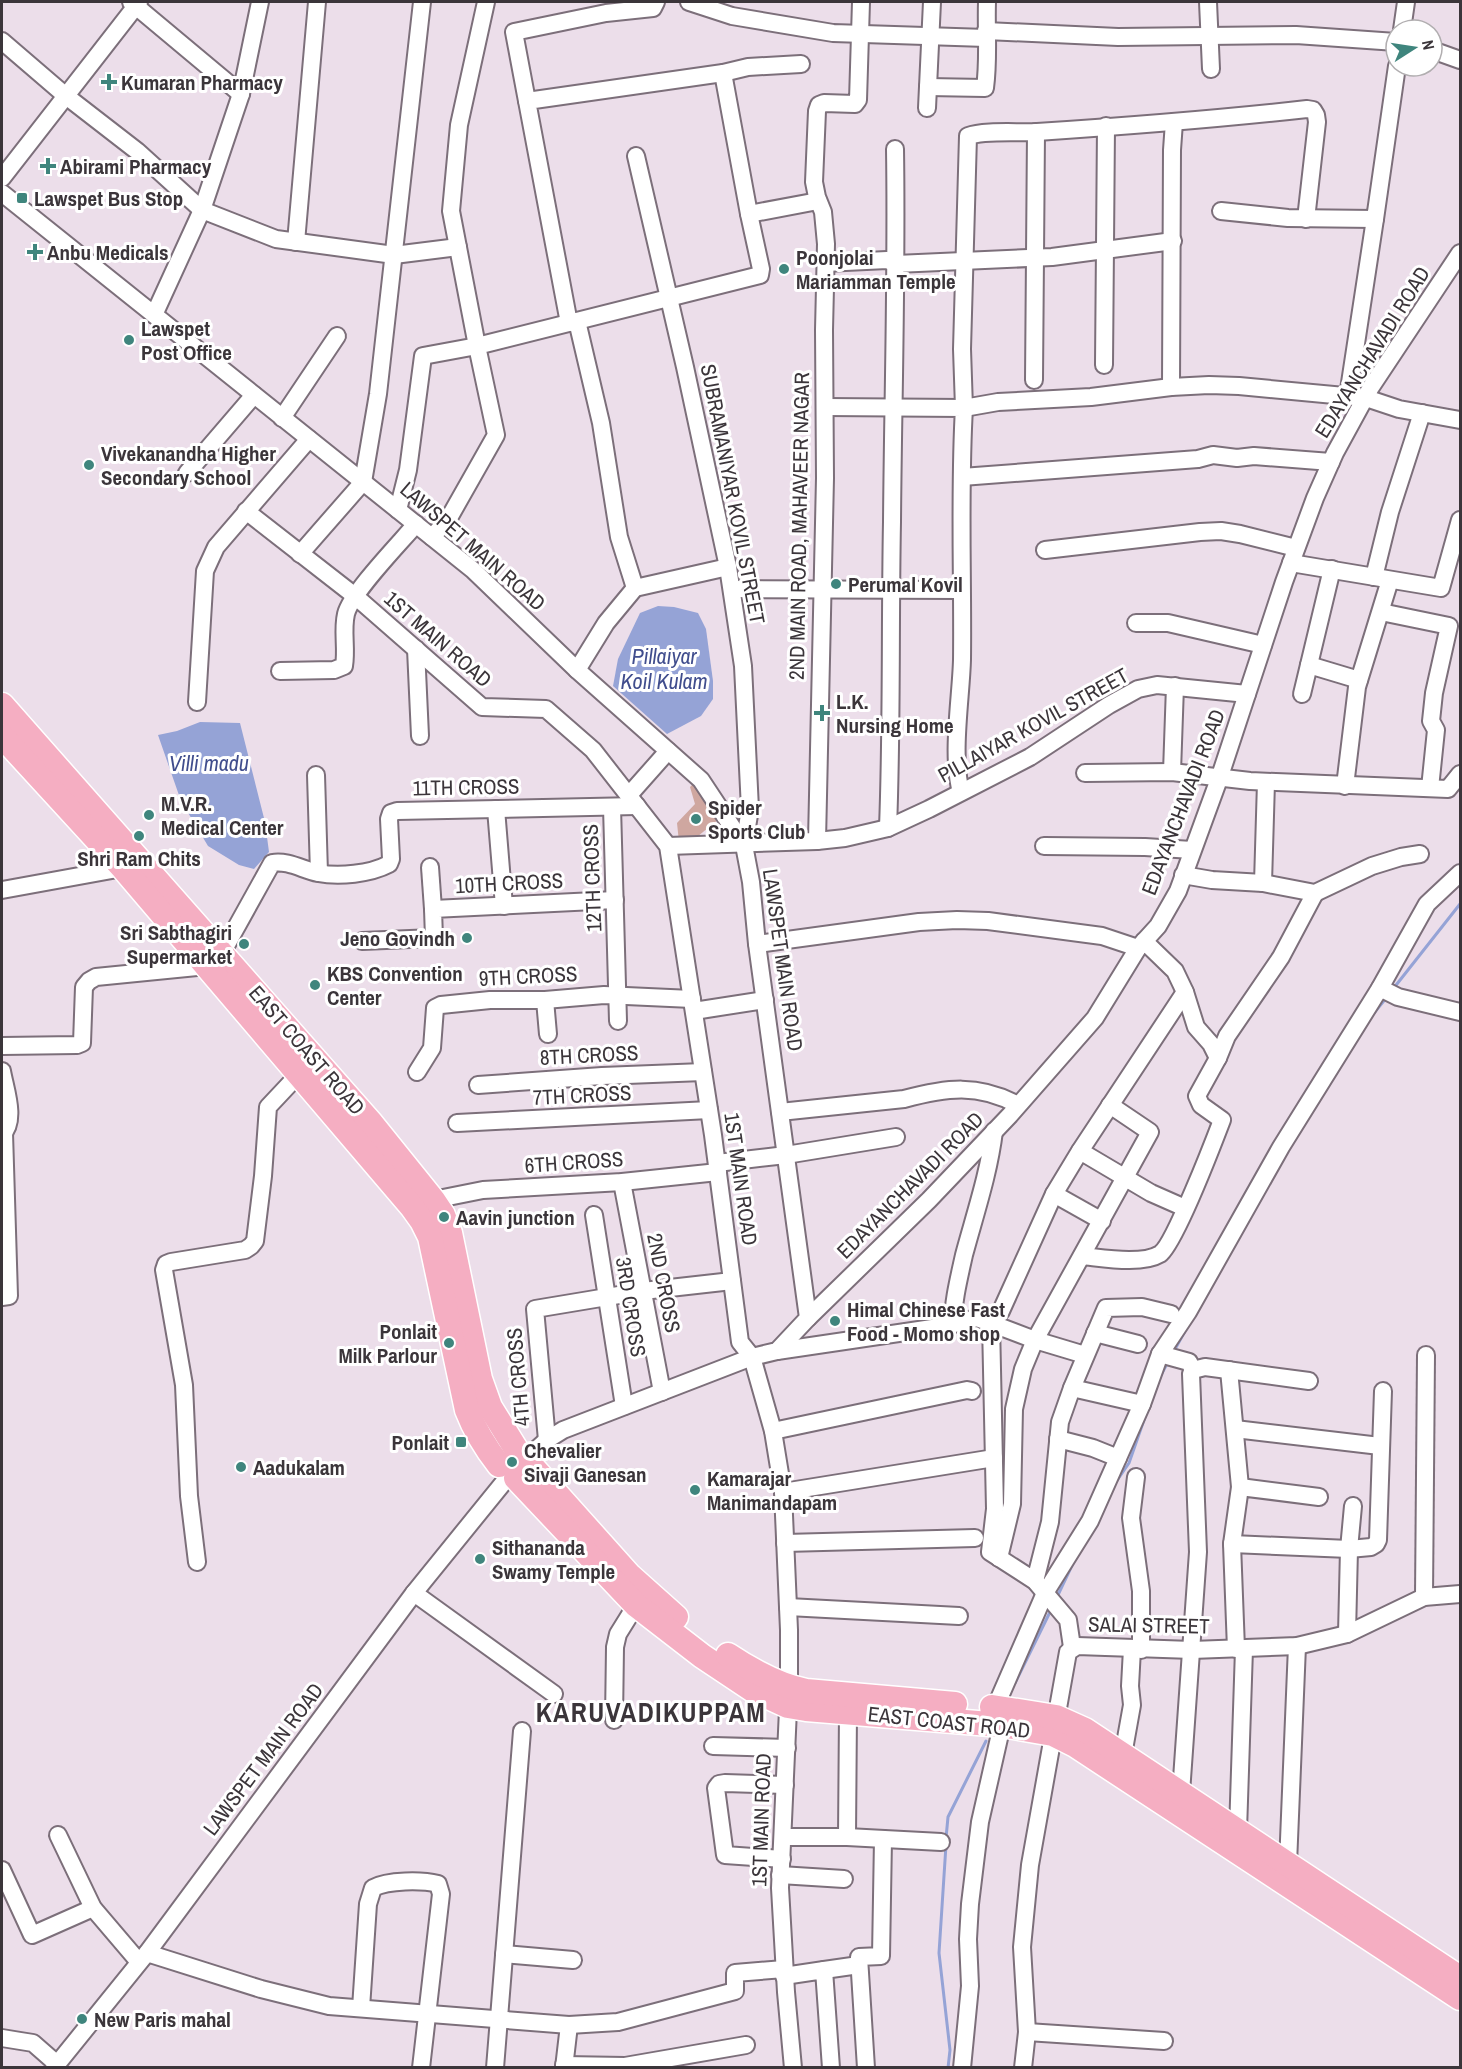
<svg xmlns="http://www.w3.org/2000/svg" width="1462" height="2069" viewBox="0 0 1462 2069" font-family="'Archivo Narrow',sans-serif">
	<rect width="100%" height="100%" fill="#ecdeea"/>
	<polygon fill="#cfa7a0" points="693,784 719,819 687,845 679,842 677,823 695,804 690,787"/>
	<g fill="#95a3d6">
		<polygon points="658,606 674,607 698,613 706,629 713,681 713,699 701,716 667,734 613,686 618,659 640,613"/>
		<polygon points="200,722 240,723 265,822 269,852 254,869 239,865 208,846 181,801 158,735 177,731"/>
	</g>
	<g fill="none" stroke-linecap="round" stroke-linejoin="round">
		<g stroke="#95a3d6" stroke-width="3">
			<polyline points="1393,989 1460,904"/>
			<polyline points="1374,1013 1387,997"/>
			<polyline points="1174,1351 1185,1331"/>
			<polyline points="1161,1375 1168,1362"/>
			<polyline points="1116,1482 1129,1463 1145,1417"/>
			<polyline points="1057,1597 1075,1559"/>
			<polyline points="1015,1683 1052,1608"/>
			<polyline points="946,1838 948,1817 986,1741"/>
			<polyline points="946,1845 939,1953 950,2050 948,2068"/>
		</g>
		<g stroke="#7c6f7a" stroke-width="20">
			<g id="minor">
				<polyline points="131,2 241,94"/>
				<polyline points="689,2 732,16 833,33 986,38"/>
				<polyline points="1208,2 1211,69"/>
				<polyline points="1402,30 1406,2"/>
				<polyline points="986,31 1118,37 1296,35 1396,42"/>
				<polyline points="2,41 66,96 137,151 202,210 276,239 394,255 458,247"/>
				<polyline points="1432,50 1460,60"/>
				<path d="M928,87l57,1c4,-29 1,-57 2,-86"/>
				<polyline points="527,101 514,32 606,13 653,8 656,2"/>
				<polyline points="927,108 932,2"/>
				<polyline points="636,156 685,367 728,567 743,666 750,809 744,845"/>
				<polyline points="2,178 139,2"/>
				<polyline points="2,193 473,570 577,670 701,780 744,845 751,882 757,944 808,1318 777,1351 752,1357 563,1430 547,1440 527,1458"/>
				<polyline points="1221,211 1288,218 1375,219 1397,66"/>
				<polyline points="749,214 818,201"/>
				<path d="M1306,219l11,-97 -1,-7 -3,-5 -6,-1c-90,10 -180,17 -270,23 -19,1 -53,-2 -69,4l-6,213 2,59 34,-6 93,-5 80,-10 38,-2 30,1 127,12 33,11 61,11"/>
				<polyline points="296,242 317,2"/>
				<polyline points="825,263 887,260 896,264 1052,257 1173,241"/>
				<polyline points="154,315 202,210 241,94 260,2"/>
				<polyline points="577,321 601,423 619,537 635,588"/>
				<polyline points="569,323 527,101 723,73 748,67 801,64"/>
				<polyline points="1104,365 1106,126"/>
				<polyline points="1034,380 1036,132"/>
				<polyline points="1171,387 1172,150 1174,122"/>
				<polyline points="1348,396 1375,219"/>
				<path d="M825,407l139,1c-5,84 -1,168 -2,252 -1,37 -11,96 -1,132"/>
				<polyline points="282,418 337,336"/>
				<polyline points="187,473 254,395"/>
				<polyline points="962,477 1198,459 1213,455 1237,458 1254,456 1331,462"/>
				<polyline points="398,510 408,470 423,356 477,346 451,211 459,125 486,2"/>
				<polyline points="246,511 355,596 482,707 546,709 593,750 668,846 713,1135 740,1342 752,1357 773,1431 783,1492 789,1630 789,1687 780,1888 786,1992 793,2068"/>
				<polyline points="432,537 449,518 496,435 477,346 760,275 761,269 749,214 723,73"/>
				<polyline points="1045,550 1200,532 1221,531 1240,534 1296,548"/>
				<polyline points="300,554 363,482 378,394 422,2"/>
				<polyline points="1291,563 1441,588 1460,520"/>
				<polyline points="1374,577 1390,512 1422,413"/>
				<polyline points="732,589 961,590"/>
				<polyline points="1381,612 1449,626 1434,693 1431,721 1436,730 1430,788"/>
				<polyline points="1136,623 1168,623 1263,645"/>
				<polyline points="416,649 420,736"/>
				<polyline points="1309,665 1359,680"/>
				<polyline points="577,670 606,623 635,588 728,567"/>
				<path d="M280,671l54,-1 10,-4c3,-18 -2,-35 2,-52 5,-21 54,-71 70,-90"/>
				<polyline points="1302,694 1332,569"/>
				<polyline points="197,702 205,571 216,547 309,439"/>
				<polyline points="1172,772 1175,686"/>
				<polyline points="1085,773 1172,772 1250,781 1448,789 1460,774"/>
				<polyline points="316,775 319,873"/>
				<polyline points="1345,786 1357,687 1390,580"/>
				<polyline points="629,795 668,751"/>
				<polyline points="612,807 618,1021"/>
				<polyline points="496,809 504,906"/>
				<path d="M888,828c4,-102 2,-204 4,-306 1,-124 5,-249 3,-373"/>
				<polyline points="817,841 825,478 824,330 826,244 823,212 817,197 814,182 817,111 819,105 824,103 855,104 858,100 861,2"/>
				<polyline points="668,846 817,841 845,838 888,828 929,809 1030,757 1109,705 1138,689 1157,685 1247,694"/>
				<polyline points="1044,846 1145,847 1192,850"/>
				<polyline points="430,867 433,909"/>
				<polyline points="1183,875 1212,880 1263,883 1315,893 1372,866 1401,857 1420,854"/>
				<polyline points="1263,883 1266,782"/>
				<polyline points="2,890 123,868"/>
				<polyline points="362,941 434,938 433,909 615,900"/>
				<polyline points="1144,941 1175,971 1185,992 1196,1027 1211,1044 1218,1058"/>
				<polyline points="757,944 919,922 957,920 988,921 1102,936 1138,948"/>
				<path d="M222,953l50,-90c16,-3 31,7 46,10 21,4 52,1 71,-9l2,-5 -2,-40 2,-6 6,-2 240,-5"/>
				<polyline points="1380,988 1398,997 1460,1012"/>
				<polyline points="545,1000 548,1034"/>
				<polyline points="694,1011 765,1000"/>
				<polyline points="2,1046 77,1045 82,1043 84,987 89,981 96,977 207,966"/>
				<path d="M2,1071c3,18 15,49 0,64"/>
				<polyline points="417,1072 432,1048 435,1008 441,1005 490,1000 545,1000 604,995 692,999"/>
				<polyline points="478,1085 602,1076 703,1072"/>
				<path d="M780,1112l124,-13c42,-11 74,-16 114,6"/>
				<polyline points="457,1123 709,1110"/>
				<polyline points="1080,1151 1151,1193 1185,1208"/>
				<polyline points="717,1163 786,1155 896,1137"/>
				<polyline points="622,1182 662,1392"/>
				<polyline points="1054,1194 1102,1221"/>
				<polyline points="433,1200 483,1190 622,1182 718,1172"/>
				<polyline points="594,1215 624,1406"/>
				<path d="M1082,1256c21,2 60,9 78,-2 14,-9 54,-113 62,-134l-21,-15 -4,-9 21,-38 9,-22 54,-79 34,-64"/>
				<polyline points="2,1297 9,1296 4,1133"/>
				<polyline points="808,1318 929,1200 1010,1115 1095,1018 1138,948 1158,926 1178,891 1219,779 1284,582 1315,498 1335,453 1371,387 1460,253"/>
				<path d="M953,1324c0,-23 6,-46 11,-69 11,-41 25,-82 30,-124"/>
				<polyline points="1095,1333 1138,1344"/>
				<polyline points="777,1351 946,1326 977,1318 1035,1340 1085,1355"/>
				<polyline points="1160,1354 1189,1362 1193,1370"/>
				<polyline points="1229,1370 1240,1487"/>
				<polyline points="1072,1388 1142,1404"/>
				<polyline points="1235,1429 1380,1446"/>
				<polyline points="773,1431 967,1390 972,1391"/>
				<polyline points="1058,1439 1093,1448 1118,1458"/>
				<polyline points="547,1440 535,1309 643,1291 732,1281"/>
				<polyline points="1136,1477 1131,1518 1141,1591 1141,1650"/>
				<polyline points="783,1492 994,1458"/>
				<polyline points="785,1543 975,1538"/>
				<polyline points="1232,1544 1349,1549 1371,1547 1376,1544 1378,1540 1383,1391"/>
				<polyline points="999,1558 1012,1504 1014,1409 1023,1369 1035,1340 1150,1132 1110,1105"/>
				<polyline points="197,1562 189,1496 184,1385 164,1270 166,1264 171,1262 245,1250 251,1246 255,1241 263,1176 268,1107 299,1074"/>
				<polyline points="1035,1581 1050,1522 1060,1422 1072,1388 1106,1308 1142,1307 1171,1314"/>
				<polyline points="414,1593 554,1694"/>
				<polyline points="1424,1597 1426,1355"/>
				<polyline points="788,1607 959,1616"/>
				<polyline points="1347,1634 1349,1549 1353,1506"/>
				<polyline points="1072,1647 1068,1620 1035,1581 990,1552 995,1509 991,1323 1001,1311 1054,1194 1080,1151 1185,992"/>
				<polyline points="1236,1649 1232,1544 1240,1487 1319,1497"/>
				<polyline points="995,1708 1045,1593 1090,1521 1142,1404 1160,1354 1188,1312 1281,1147 1380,988 1427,904 1460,873"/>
				<polyline points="614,1720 615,1647 618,1634 636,1605"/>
				<polyline points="713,1746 787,1748"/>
				<polyline points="1123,1755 1132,1705 1130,1686 1132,1649"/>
				<polyline points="1181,1793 1198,1552 1191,1374 1193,1370 1205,1367 1309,1381"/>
				<polyline points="1238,1831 1244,1649"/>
				<polyline points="58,1835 93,1908 139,1962"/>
				<polyline points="783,1837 847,1837 848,1712"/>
				<polyline points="847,1837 941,1842"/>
				<polyline points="782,1859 725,1855 716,1788 719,1784 725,1783 785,1785"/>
				<polyline points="1288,1864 1297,1646"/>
				<polyline points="2,1870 32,1935 93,1908"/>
				<polyline points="780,1875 844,1879"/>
				<polyline points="147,1953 261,1989 329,2006 569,2025 618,2022 735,1991 735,1973 784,1969"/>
				<polyline points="504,1954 573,1960"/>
				<polyline points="824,1970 859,1965"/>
				<polyline points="784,1976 824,1970 831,2068"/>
				<path d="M361,2008l7,-104 5,-16c15,-8 49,-8 65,-4l3,10 -20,174"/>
				<polyline points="1027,2032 1164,2041"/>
				<polyline points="2,2038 33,2043 57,2064"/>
				<polyline points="564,2065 625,2066"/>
				<polyline points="54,2068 147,1953 414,1593 508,1477"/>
				<polyline points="495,2068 522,1731"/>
				<polyline points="564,2068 569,2025"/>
				<polyline points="625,2068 625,2066 746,2045"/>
				<polyline points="866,2068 859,1957 881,1956 883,1839"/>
				<polyline points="962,2068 970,1986 968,1939 970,1904 980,1822 1002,1725"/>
				<polyline points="1023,2068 1027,2032 1022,1947 1030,1865 1068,1652 1077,1646 1192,1650 1297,1646 1347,1634 1424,1597 1460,1594"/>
			</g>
		</g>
		<g stroke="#fff" stroke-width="27">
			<g id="highway">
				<polyline points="2,705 371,1123 433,1200 443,1215 450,1233 480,1379 490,1407 516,1449"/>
				<path d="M2,736l121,132 289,339 10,14 8,16 37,173c8,21 18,37 32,55"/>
				<polyline points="528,1462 629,1575 676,1617"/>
				<polyline points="516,1478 636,1605 702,1656 753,1690 788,1706 806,1709 1002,1725 1053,1734 1075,1745 1460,1998"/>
				<path d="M728,1655c24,16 50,30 78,36l149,13"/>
				<polyline points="992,1707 1056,1717 1085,1730 1460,1978"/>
			</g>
		</g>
		<use href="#minor" stroke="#fff" stroke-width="16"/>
		<use href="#highway" stroke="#f5aec2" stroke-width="24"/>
	</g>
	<g fill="#3f857d" stroke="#fff" stroke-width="2">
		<path d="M106 73h6v6h6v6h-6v6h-6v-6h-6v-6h6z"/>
		<path d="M45 157h6v6h6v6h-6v6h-6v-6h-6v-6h6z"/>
		<rect x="16" y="192" width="12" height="12" rx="3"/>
		<path d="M32 243h6v6h6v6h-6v6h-6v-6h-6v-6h6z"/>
		<circle cx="784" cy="269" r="6"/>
		<circle cx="129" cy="340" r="6"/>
		<circle cx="89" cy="465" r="6"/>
		<circle cx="836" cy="584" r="6"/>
		<path d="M819 704h6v6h6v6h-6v6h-6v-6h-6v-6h6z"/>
		<circle cx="149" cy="815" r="6"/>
		<circle cx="696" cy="819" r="6"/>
		<circle cx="139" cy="836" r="6"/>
		<circle cx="467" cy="938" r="6"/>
		<circle cx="244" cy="944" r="6"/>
		<circle cx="315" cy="985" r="6"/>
		<circle cx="444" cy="1217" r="6"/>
		<circle cx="835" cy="1321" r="6"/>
		<circle cx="449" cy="1343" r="6"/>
		<rect x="455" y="1436" width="12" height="12" rx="3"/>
		<circle cx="512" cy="1462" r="6"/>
		<circle cx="241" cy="1467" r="6"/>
		<circle cx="695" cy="1490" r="6"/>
		<circle cx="480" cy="1559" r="6"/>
		<circle cx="82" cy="2019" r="6"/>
	</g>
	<g text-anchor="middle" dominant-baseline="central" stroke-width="6" stroke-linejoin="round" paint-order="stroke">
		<g font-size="21" font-weight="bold" fill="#3b353a" stroke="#fff" text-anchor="start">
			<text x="121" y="82">Kumaran Pharmacy</text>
			<text x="60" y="166">Abirami Pharmacy</text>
			<text x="34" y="198">Lawspet Bus Stop</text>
			<text x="47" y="252">Anbu Medicals</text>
			<text x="796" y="257">Poonjolai<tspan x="796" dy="24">Mariamman Temple</tspan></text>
			<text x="141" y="328">Lawspet<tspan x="141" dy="24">Post Office</tspan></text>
			<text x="101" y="453">Vivekanandha Higher<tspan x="101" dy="24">Secondary School</tspan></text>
			<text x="848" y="584">Perumal Kovil</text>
			<text x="836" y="701">L.K.<tspan x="836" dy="24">Nursing Home</tspan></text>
			<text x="161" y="803">M.V.R.<tspan x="161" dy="24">Medical Center</tspan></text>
			<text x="708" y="807">Spider<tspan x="708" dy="24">Sports Club</tspan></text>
			<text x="139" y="858" text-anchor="middle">Shri Ram Chits</text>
			<text x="232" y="932" text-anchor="end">Sri Sabthagiri<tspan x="232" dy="24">Supermarket</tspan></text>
			<text x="455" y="938" text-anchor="end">Jeno Govindh</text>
			<text x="327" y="973">KBS Convention<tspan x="327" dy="24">Center</tspan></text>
			<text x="456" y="1217">Aavin junction</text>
			<text x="847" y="1309">Himal Chinese Fast<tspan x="847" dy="24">Food - Momo shop</tspan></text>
			<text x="437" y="1331" text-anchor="end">Ponlait<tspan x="437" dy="24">Milk Parlour</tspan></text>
			<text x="449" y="1442" text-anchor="end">Ponlait</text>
			<text x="524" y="1450">Chevalier<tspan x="524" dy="24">Sivaji Ganesan</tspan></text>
			<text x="253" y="1467">Aadukalam</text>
			<text x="707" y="1478">Kamarajar<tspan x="707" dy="24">Manimandapam</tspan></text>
			<text x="492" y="1547">Sithananda<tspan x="492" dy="24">Swamy Temple</tspan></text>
			<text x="94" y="2019">New Paris mahal</text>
		</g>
		<g font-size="21" fill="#3b353a" stroke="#fff">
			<text transform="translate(1372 352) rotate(-58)">EDAYANCHAVADI ROAD</text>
			<text transform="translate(733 494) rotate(79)">SUBRAMANIYAR KOVIL STREET</text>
			<text transform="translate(799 526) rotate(-89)">2ND MAIN ROAD, MAHAVEER NAGAR</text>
			<text transform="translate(473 546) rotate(41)">LAWSPET MAIN ROAD</text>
			<text transform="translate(438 639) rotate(41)">1ST MAIN ROAD</text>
			<text transform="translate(1033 725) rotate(-29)">PILLAIYAR KOVIL STREET</text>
			<text transform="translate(466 787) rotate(-1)">11TH CROSS</text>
			<text transform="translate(1183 802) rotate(-69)">EDAYANCHAVADI ROAD</text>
			<text transform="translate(592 878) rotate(-92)">12TH CROSS</text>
			<text transform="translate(509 883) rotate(-3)">10TH CROSS</text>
			<text transform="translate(783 960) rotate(82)">LAWSPET MAIN ROAD</text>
			<text transform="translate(528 976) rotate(-3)">9TH CROSS</text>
			<text transform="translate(307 1050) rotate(49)">EAST COAST ROAD</text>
			<text transform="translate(589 1055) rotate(-3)">8TH CROSS</text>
			<text transform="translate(582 1095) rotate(-3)">7TH CROSS</text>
			<text transform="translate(574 1162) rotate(-4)">6TH CROSS</text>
			<text transform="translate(741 1179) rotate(82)">1ST MAIN ROAD</text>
			<text transform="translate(910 1185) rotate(-45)">EDAYANCHAVADI ROAD</text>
			<text transform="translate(664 1283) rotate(79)">2ND CROSS</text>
			<text transform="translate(631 1307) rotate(81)">3RD CROSS</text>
			<text transform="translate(518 1377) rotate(-95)">4TH CROSS</text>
			<text transform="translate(1149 1625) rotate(1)">SALAI STREET</text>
			<text transform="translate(949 1722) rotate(6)">EAST COAST ROAD</text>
			<text transform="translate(263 1759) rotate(-53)">LAWSPET MAIN ROAD</text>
			<text transform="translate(761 1820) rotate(-88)">1ST MAIN ROAD</text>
		</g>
		<g font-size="22" font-style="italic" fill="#404d8d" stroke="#fff">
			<text x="664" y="656">Pillaiyar<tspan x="664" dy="25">Koil Kulam</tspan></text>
			<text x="209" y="763">Villi madu</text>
		</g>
		<g font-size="27" font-weight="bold" letter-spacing="1.5" fill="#3b353a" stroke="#fff">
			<text x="651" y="1712">KARUVADIKUPPAM</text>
		</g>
	</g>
	<rect width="1462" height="2069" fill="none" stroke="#3b353a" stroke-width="6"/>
	<g transform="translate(1414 48) rotate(78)"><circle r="28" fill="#ffffff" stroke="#b1aeb0" stroke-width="1.5"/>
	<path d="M0-4.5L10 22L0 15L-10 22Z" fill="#3f857d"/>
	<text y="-9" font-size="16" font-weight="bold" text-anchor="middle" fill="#3b353a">N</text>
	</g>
</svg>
